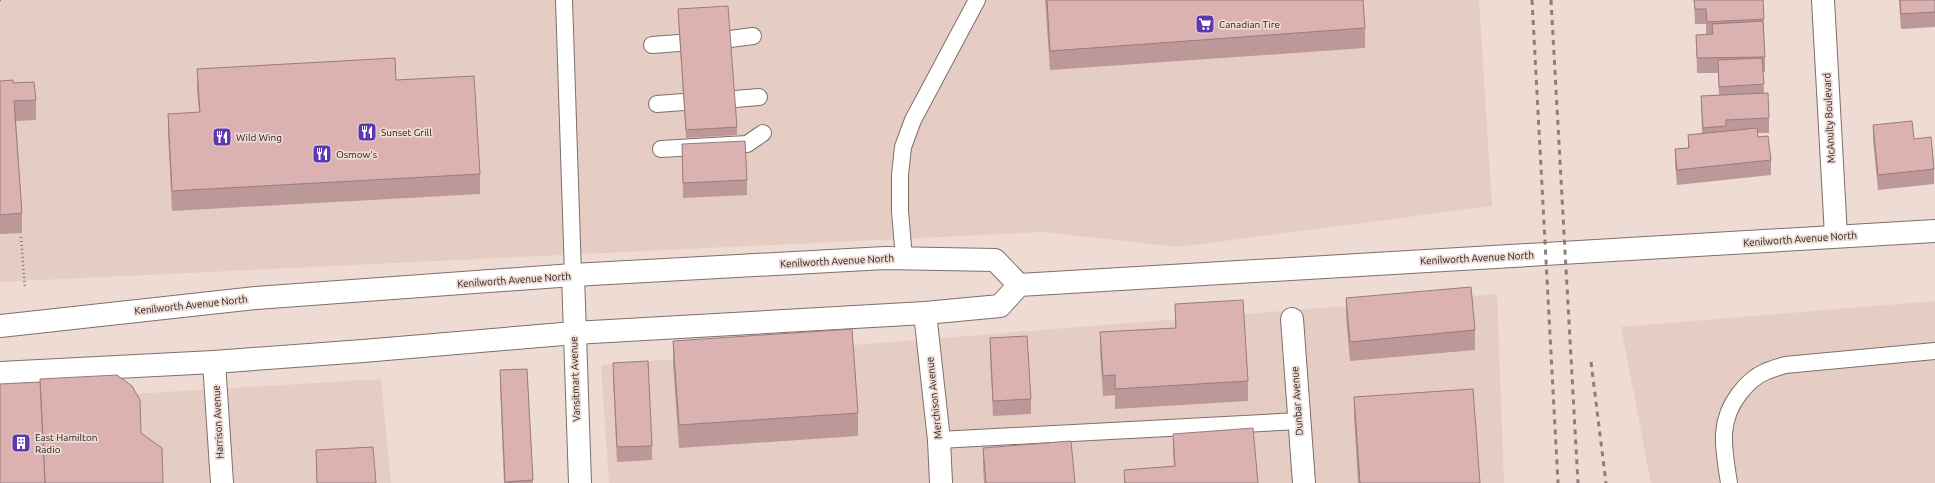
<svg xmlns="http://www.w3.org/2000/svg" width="1935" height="483" viewBox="0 0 1935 483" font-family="Ubuntu,sans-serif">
	<rect width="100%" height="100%" fill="#eddbd4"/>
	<g fill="#e6cdc3">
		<polygon points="0,0 1479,0 1492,206 1178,247 1042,232 0,282"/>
		<polygon points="1497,294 1504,483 609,483 601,365"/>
		<polygon points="1935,301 1935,483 1651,483 1621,327"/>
		<polygon points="381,379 391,483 0,483 0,402"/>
	</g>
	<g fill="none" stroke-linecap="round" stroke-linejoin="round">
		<g stroke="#7f6f69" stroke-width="18">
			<g id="lane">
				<polyline points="564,0 573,275"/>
				<polyline points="730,39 753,36"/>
				<polyline points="652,45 679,43"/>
				<polyline points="735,99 759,97"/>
				<polyline points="657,104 684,102"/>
				<polyline points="661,149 747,144 763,133"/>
				<polyline points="904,258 900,211 900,175 903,147 913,120 977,0"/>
				<polyline points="939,440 1299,421"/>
				<path d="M1729,483c-5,-33 -12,-60 10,-89 7,-9 16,-18 26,-22 6,-3 14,-5 20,-7l150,-14"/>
			</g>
		</g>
		<g stroke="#7f6f69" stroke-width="24">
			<g id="street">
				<polyline points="1823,0 1836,236"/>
				<polyline points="573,275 580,483"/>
				<polyline points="925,313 939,440 941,483"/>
				<polyline points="1292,319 1304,483"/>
				<polyline points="214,362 222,483"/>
			</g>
		</g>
		<g stroke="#7f6f69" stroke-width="24">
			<g id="secondary">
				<polyline points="0,326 256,298 573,275 885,258 995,260 1019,285"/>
				<polyline points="0,373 214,362 363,351 574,333 925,313 1000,306 1019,285 1935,231"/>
			</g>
		</g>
		<g stroke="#817570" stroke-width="2.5" stroke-dasharray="1 3" stroke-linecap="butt">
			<polyline points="0,0 1,0"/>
			<polyline points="21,237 25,289"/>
		</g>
		<use href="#lane" stroke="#fff" stroke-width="16"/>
		<use href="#street" stroke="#fff" stroke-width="22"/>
		<use href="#secondary" stroke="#fff" stroke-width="22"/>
		<g stroke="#8b7f7a" stroke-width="3" stroke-dasharray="5 5" stroke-linecap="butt">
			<polyline points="1532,0 1558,483"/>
			<polyline points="1551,0 1578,483"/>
			<polyline points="1591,362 1606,483"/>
		</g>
	</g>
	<g fill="#bc9898">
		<polygon points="1045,0 1363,0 1365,28 1365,48 1050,70"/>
		<polygon points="1694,0 1763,0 1765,57 1765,72 1763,72 1764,93 1769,118 1769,133 1758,133 1758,137 1771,160 1771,175 1677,185 1675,164 1675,149 1688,148 1688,135 1702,133 1701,96 1719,95 1718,73 1697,73 1696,35 1706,34 1706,24 1695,24"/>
		<polygon points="1899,0 1935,0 1935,27 1901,29"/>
		<polygon points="678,9 737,127 737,135 686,138 678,17"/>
		<polygon points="197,69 396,80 480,174 480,194 172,211 168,134 168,114 199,112 197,89"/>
		<polygon points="0,81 36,100 36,120 16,121 22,213 22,233 0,234"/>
		<polygon points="1873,125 1934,169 1934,184 1878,190 1873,140"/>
		<polygon points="682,144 747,180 747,195 683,198"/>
		<polygon points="1346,298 1475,330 1475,350 1350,361 1346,318"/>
		<polygon points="1175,304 1248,381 1248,401 1115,409 1115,395 1103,396 1100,352 1100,332 1175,328"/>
		<polygon points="990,338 1031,399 1031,414 993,416 990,353"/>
		<polygon points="673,341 858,413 858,436 679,448 673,364"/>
		<polygon points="613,363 652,446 652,460 617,462 613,378"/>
		<polygon points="527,369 533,483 504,483 500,385 500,370"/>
		<polygon points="1354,397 1480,483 1358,483 1354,417"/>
		<polygon points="1173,434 1258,483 1124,483 1124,470 1174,466 1173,454"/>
		<polygon points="983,448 1075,483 984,483 983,467"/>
		<polygon points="316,450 376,483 317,483"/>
	</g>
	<g fill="#dbb1b1" stroke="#997c7c">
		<polygon points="1047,0 1363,0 1365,28 1050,51"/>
		<polygon points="1694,0 1763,0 1764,19 1707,22 1706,9 1695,9"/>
		<polygon points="1900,0 1935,0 1935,12 1901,14"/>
		<polygon points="728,6 737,127 686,130 678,9"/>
		<polygon points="1763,21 1765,57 1697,58 1696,35 1713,34 1712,24"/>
		<polygon points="395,58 396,80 474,76 480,174 172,191 168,114 200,112 197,69"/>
		<polygon points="1762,58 1764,84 1719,87 1718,60"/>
		<polygon points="13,80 13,83 34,82 36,100 14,101 22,213 0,215 0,81"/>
		<polygon points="1768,93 1769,118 1726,120 1726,126 1703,128 1701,96"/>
		<polygon points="1912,121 1914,139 1931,137 1934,169 1878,175 1873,125"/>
		<polygon points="1757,128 1758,137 1768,136 1771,160 1677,170 1675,149 1689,148 1688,135"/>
		<polygon points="745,141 747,180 683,183 682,144"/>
		<polygon points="1471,287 1475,330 1350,342 1346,298"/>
		<polygon points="1243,300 1248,381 1115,389 1115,375 1103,376 1100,332 1176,328 1175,304"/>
		<polygon points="852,329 858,413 679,425 673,341"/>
		<polygon points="1027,336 1031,399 993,401 990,338"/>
		<polygon points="648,361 652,446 617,447 613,363"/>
		<polygon points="527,369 533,480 505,482 500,370"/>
		<polygon points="117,375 132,386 140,400 141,433 162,448 163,483 45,483 40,379"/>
		<polygon points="40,382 45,483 0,483 0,384"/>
		<polygon points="1473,389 1480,483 1360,483 1354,397"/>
		<polygon points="1253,428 1258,483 1125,483 1124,470 1175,466 1173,434"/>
		<polygon points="1071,441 1075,483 986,483 983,448"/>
		<polygon points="373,447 376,483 317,483 316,450"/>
	</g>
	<defs>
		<g id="supermarket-square" transform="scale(1)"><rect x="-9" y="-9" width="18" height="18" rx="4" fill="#5d39b1" stroke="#eddbd4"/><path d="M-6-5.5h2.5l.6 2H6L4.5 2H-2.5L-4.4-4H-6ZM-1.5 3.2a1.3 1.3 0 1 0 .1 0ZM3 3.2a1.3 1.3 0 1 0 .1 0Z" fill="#fff"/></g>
		<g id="restaurant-square" transform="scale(1)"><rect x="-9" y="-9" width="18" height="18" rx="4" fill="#5d39b1" stroke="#eddbd4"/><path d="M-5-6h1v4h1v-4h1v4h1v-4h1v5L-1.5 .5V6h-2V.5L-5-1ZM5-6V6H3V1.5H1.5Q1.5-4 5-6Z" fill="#fff"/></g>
		<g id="building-square" transform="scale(1)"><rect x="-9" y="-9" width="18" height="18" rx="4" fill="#5d39b1" stroke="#eddbd4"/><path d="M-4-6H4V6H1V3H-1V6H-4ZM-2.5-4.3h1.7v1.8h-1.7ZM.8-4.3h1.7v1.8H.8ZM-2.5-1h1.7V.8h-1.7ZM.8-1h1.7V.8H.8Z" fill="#fff"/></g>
	</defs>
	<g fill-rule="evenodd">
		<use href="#supermarket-square" x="1205" y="24"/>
		<use href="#restaurant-square" x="367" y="132"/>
		<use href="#restaurant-square" x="222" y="137"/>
		<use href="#restaurant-square" x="322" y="154"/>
		<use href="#building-square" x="21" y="443"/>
	</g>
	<g text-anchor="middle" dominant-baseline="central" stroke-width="3.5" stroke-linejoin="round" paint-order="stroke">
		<g font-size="10" fill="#201a17" stroke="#eddbd4" text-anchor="start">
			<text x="1219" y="24">Canadian Tire</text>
			<text x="381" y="132">Sunset Grill</text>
			<text x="236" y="137">Wild Wing</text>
			<text x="336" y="154">Osmow's</text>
			<text x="35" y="437">East Hamilton<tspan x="35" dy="12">Radio</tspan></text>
		</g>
		<g font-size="10" fill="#201a17" stroke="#eddbd4">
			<text transform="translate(1829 118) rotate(-93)">McAnulty Boulevard</text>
			<text transform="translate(1800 239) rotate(-4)">Kenilworth Avenue North</text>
			<text transform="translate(1477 258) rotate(-3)">Kenilworth Avenue North</text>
			<text transform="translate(837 261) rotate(-3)">Kenilworth Avenue North</text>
			<text transform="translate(514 280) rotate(-4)">Kenilworth Avenue North</text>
			<text transform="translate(191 305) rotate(-6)">Kenilworth Avenue North</text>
			<text transform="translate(575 379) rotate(-92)">Vansitmart Avenue</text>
			<text transform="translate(934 398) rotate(-96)">Merchison Avenue</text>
			<text transform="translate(1297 401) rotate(-94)">Dunbar Avenue</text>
			<text transform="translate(218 422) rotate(-93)">Harrison Avenue</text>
		</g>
	</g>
</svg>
